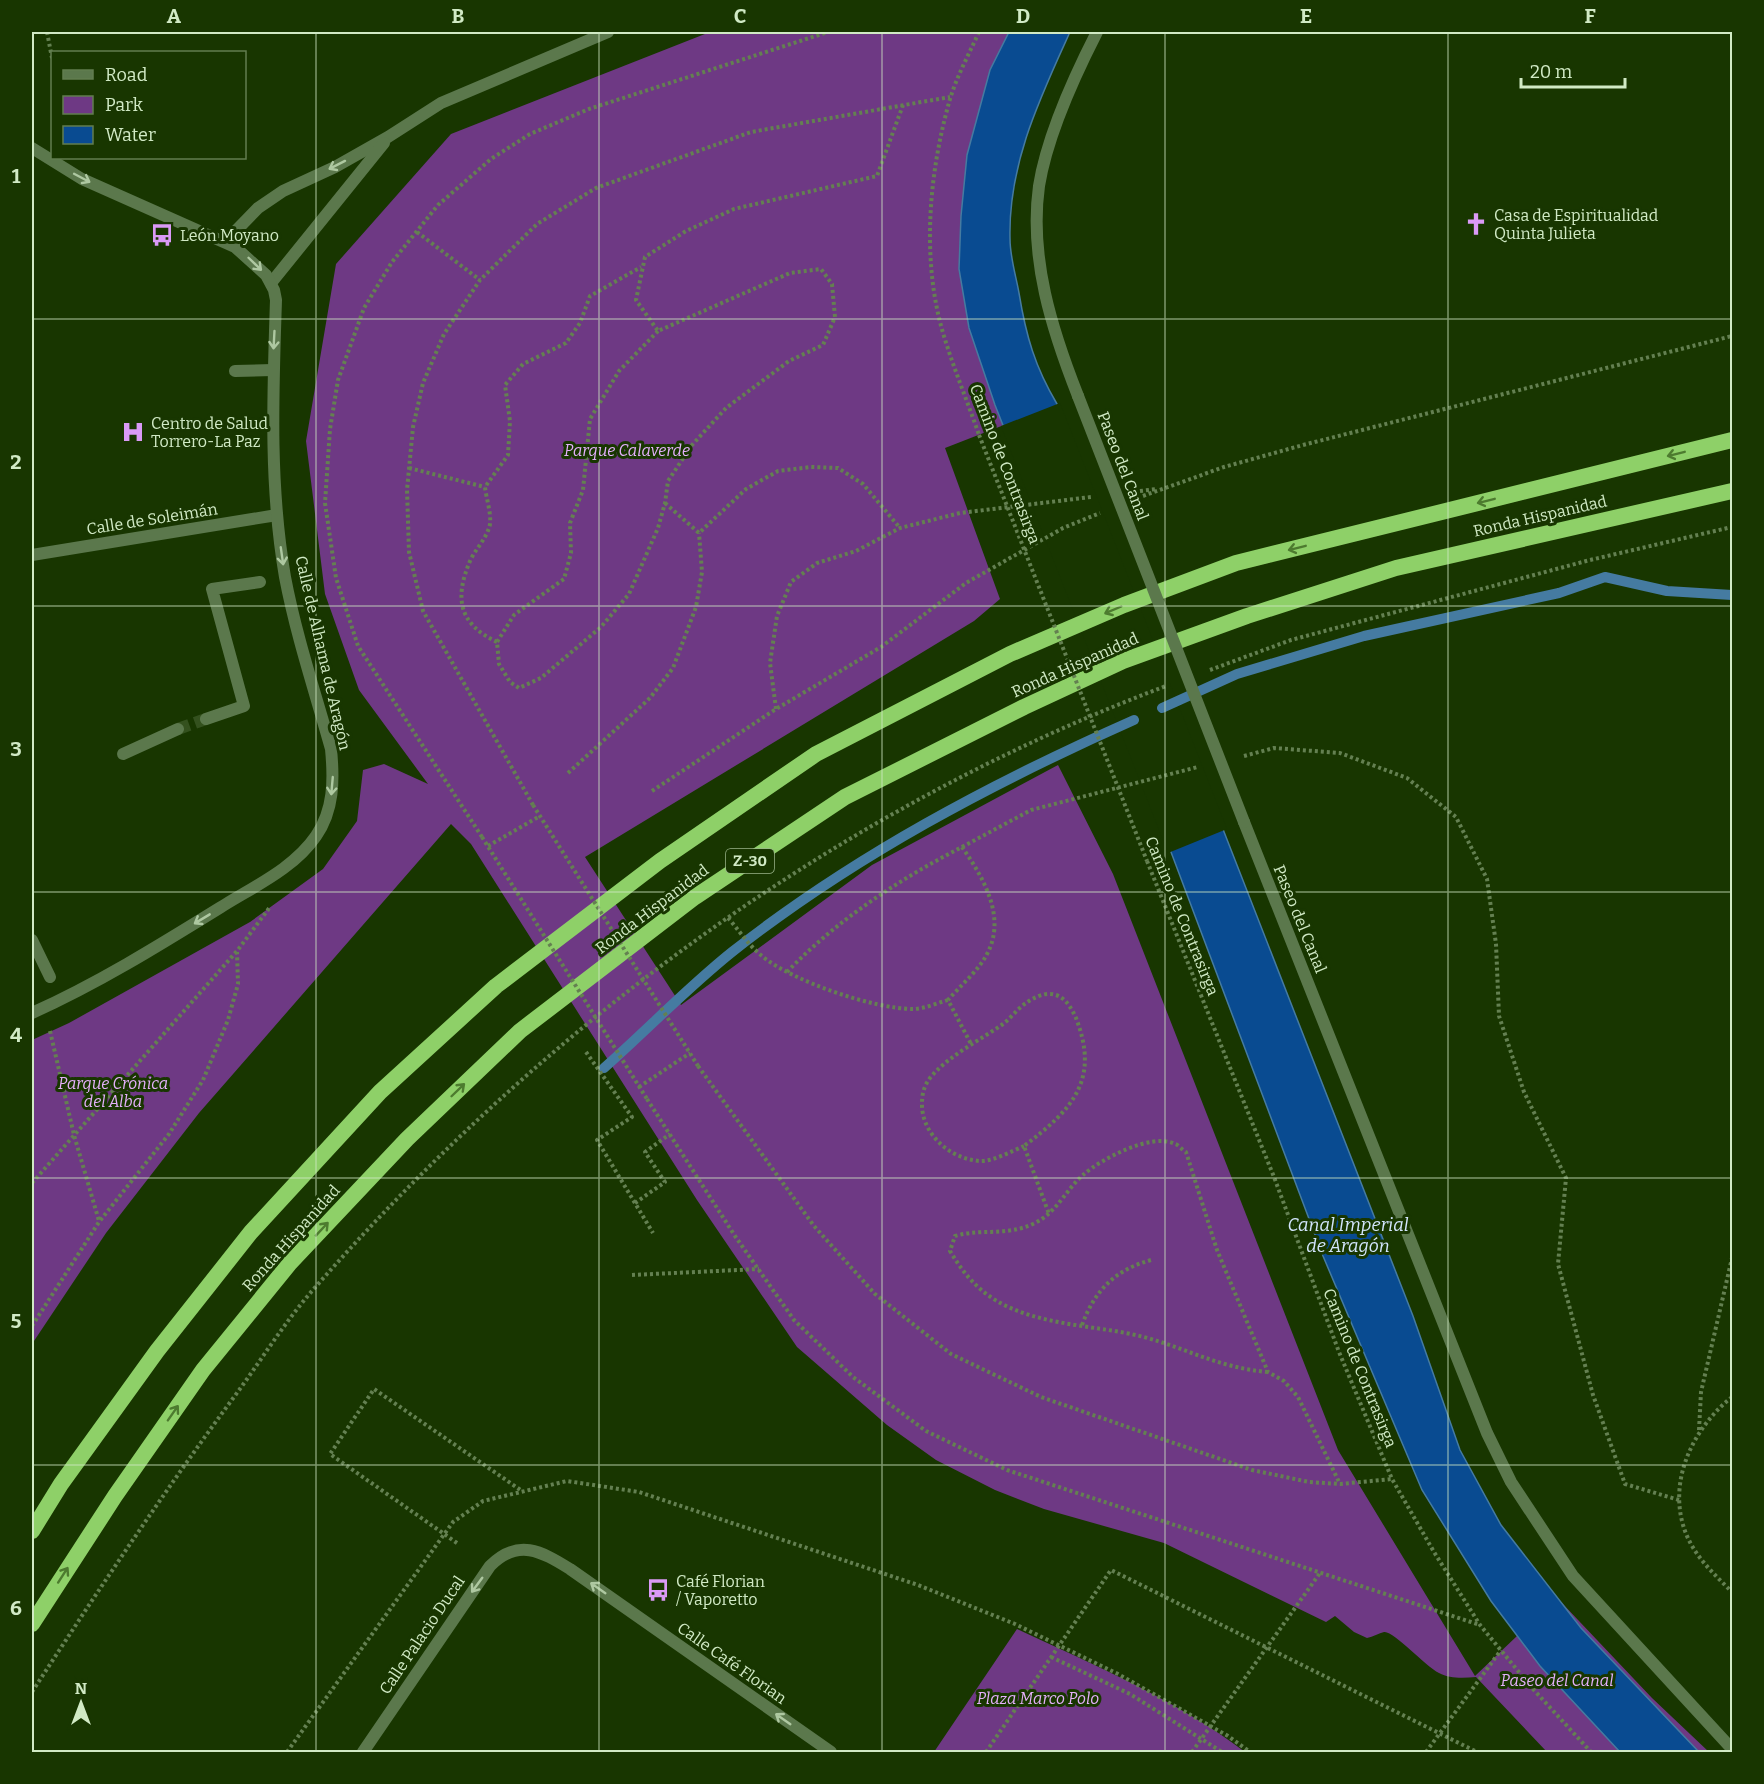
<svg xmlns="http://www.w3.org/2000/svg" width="1764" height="1784" viewBox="0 0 1764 1784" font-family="Bitter,serif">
	<rect width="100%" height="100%" fill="#183600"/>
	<g fill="#6e3984">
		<path d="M710,32h299l-19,38 5,335 9,20 -59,23 55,151 -26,22 -389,236 96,148 191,-140 186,-100 55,109 225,576 137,226 42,-40 44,-34 91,96 57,54h-162l-71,-75c-12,1 -26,2 -37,-4 -14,-7 -46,-43 -55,-41 -5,1 -11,5 -17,6l-13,-6 -19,-16 -9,6 -162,-79 -120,-34 -49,-19 -59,-30 -49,-35 -90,-78 -100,-147 -226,-356 -20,-20 -252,289 -93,120 -74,111v-304l37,-17 181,-101 73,-53 34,-48 6,-51 21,-6 44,20 -69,-94 -34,-96 -19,-153 30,-177 115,-130z"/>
		<path d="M1017,1629c77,36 160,71 228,123h-311z"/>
	</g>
	<path fill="#094b91" stroke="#457ba1" stroke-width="1.5" d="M1009,32h61c-30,66 -62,132 -60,207 0,18 6,37 9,54 7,43 16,74 38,111l356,912 47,134 41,75 80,103 118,124h-79l-80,-86 -49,-65 -69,-111 -99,-234 -152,-404 -176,-447 -26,-77 -10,-59 2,-53 6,-61 23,-85z"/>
	<polygon fill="#183600" points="1060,403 1227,829 1168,853 1001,426"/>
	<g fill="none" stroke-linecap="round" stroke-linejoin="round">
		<g stroke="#457ba1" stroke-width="10">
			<polyline points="1162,708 1237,674 1364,636 1559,593 1605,577 1667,591 1732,595"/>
			<path d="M604,1068c43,-38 83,-80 128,-116 122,-96 260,-169 402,-232"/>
		</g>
		<polyline stroke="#34511e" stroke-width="12" stroke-dasharray="12 6" stroke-linecap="butt" points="178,729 206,719"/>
		<g stroke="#648051" stroke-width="4" stroke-dasharray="3 3" stroke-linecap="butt">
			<polyline points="47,32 52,58"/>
			<path d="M979,32c-10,22 -22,44 -29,67 -20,70 -28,151 -10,223 10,38 26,75 39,113"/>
			<polyline points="417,232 480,280"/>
			<polyline points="658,331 619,371 590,419 583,490 570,523 571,553 564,579 514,615 497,642 499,664 510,682 519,688 541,678 601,627 629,594 658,528 665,503 668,481 692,445 726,408 789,361 823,345 835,317 832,284 821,269 790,273 658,331 636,300 645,257 686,231 734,209 877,176 903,105"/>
			<polyline points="409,468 485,487"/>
			<polyline points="1140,491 1157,489"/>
			<polyline points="1143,496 1224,467 1303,445 1732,336"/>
			<polyline points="665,503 699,533 746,489 778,471 811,467 838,468 863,484 900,528"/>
			<path d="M497,642c-38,-18 -43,-43 -27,-81 5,-11 15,-21 19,-33 4,-10 -3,-30 -4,-41l23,-32 2,-34 -5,-36 18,-21 43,-21 14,-20 10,-27 51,-29"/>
			<polyline points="1210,670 1291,640 1590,560 1732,527"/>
			<polyline points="776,709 770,663 777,616 791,582 817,563 856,551 900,528 960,513 1091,497"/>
			<polyline points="1244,756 1274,748 1340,753 1407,778 1456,817 1487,879 1496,944 1499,1016 1524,1092 1566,1178 1558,1264 1593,1395 1625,1484 1679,1500"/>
			<polyline points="568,773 650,698 673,668 696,607 702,572 699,533"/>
			<polyline points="652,791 776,709 881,647 966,583 1063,528 1100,513"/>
			<polyline points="533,805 423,611 409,552 407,490 413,427 423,383 444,334 480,280 537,224 596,188 751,132 950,97"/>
			<polyline points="482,837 358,646 336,578 325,503 330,429 338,380 364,308 392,262 438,205 491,159 530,134 589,109 828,32"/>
			<polyline points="488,846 540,816"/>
			<polyline points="962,847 1031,810 1198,767"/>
			<polyline points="1147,861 1274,1177 1339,1352 1392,1479 1434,1552 1480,1625 1533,1689 1591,1752"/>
			<path d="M728,918c11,12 21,28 34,38 30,25 112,53 151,53 11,0 24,-6 35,-9"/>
			<path d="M787,972c50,-52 111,-92 175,-125 21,30 45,70 25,107 -8,16 -27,32 -39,46l23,44"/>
			<polyline points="50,1031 74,1135 99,1221"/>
			<polyline points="586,1052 632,1117 597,1140 653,1233"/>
			<polyline points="698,1066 814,1226 875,1294 951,1354 1041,1397 1252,1470 1309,1482 1340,1484 1392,1479"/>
			<polyline points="639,1087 690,1053"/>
			<polyline points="647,1099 735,1236 794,1320 853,1377 926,1431 1007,1470 1480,1625"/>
			<path d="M1024,1146c-12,5 -30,15 -43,15 -30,-1 -60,-27 -59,-58 0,-9 2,-17 8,-25 19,-23 49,-37 73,-54 8,-6 14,-15 23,-21 7,-5 17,-10 25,-9 13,1 20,13 25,24 24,62 -3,91 -52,128l25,68"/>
			<polyline points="32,1183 237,951 270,907"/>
			<polyline points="635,1203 665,1182 645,1152 670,1134"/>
			<polyline points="632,1275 759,1269"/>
			<path d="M1082,1325c13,-35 33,-55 69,-65"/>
			<polyline points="32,1326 99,1222 169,1134 203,1080 228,1020 238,984 237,952"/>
			<path d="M1268,1372c-48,-4 -80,-23 -124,-35 -47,-12 -105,-11 -147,-36 -21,-12 -35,-30 -47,-50l5,-15c28,-8 51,1 80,-13 22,-11 30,-32 48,-48 18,-16 69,-43 92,-31 4,1 7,6 11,8l31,98 51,122 16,9 14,16 42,87"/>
			<path d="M1732,1397c-39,31 -65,84 -47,134 9,25 29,43 47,61"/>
			<polyline points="1699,1430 1701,1392 1732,1258"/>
			<polyline points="457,1543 330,1454 374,1389 522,1491"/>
			<polyline points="1051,1657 1130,1694 1222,1752"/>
			<path d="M32,1692c65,-100 131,-199 202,-295 26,-35 50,-74 78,-106 232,-265 524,-481 854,-605"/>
			<polyline points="287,1752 453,1522 483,1501 567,1481 639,1492 918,1585 1015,1624 1118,1674 1228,1736 1250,1752"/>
			<polyline points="986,1752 1111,1570 1477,1752"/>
			<polyline points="1192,1752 1320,1573"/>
			<polyline points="1426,1752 1501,1650"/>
		</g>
		<g stroke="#5b784c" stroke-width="12">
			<polyline points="226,241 258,208 283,191 335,167 388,137 441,103 608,32"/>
			<polyline points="271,283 384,143"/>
			<polyline points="235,371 273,370"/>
		</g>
		<g stroke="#5b784c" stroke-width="12">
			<polyline points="32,555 277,515"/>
			<polyline points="206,719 244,706 212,589 260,582"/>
			<polyline points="123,754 178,729"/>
			<polyline points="32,940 50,977"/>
		</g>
		<g stroke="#5b784c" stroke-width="12">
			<path d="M1078,396c-26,-66 -49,-138 -39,-210 8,-50 35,-109 58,-154"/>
			<polyline points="1244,822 1487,1433 1511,1482 1573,1576 1732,1749"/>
			<path d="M363,1752l127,-186c28,-28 51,-15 80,3l261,183"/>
		</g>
		<path stroke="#5b784c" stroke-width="12" d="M32,148l50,31 153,68 31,28 8,15 2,10c-3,93 -7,184 9,277 11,58 30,115 46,172 3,31 3,61 -15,87 -21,31 -59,49 -90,68 -63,39 -127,79 -194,109"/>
		<g stroke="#8ed068" stroke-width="16">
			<polyline points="32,1531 61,1484 157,1351 251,1232 380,1092 496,986 660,861 816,754 1010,654 1124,605 1236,563 1732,440"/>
			<polyline points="32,1624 115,1496 203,1370 290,1263 407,1139 520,1031 695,897 845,797 1024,707 1123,661 1247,616 1396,568 1732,491"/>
		</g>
		<g stroke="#648051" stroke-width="4" stroke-dasharray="3 3" stroke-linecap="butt">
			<polyline points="979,435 1147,861"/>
			<polyline points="533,805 698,1066"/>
			<polyline points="482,837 647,1099"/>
		</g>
		<polyline stroke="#5b784c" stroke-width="12" points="1078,396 1244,822"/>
	</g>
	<defs><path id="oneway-shaft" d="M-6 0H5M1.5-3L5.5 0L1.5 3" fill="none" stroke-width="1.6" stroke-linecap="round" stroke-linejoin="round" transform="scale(1.5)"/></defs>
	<g stroke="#aec8a1">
		<use href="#oneway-shaft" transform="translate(337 165) rotate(153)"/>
		<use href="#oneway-shaft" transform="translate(82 178) rotate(28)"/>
		<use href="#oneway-shaft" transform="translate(255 264) rotate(44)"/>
		<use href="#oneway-shaft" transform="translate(274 340) rotate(93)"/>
		<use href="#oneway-shaft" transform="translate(282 556) rotate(82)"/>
		<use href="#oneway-shaft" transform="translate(332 786) rotate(95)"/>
		<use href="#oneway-shaft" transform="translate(202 919) rotate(149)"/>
		<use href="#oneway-shaft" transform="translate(477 1585) rotate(126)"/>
		<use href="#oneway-shaft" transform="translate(598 1588) rotate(-145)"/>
		<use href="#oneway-shaft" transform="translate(783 1719) rotate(-145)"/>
	</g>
	<g stroke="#4d7b2f">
		<use href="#oneway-shaft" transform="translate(1676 454) rotate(166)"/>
		<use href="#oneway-shaft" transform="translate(1486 501) rotate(166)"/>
		<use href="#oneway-shaft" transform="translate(1297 548) rotate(166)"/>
		<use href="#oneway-shaft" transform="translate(1113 610) rotate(157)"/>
		<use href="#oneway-shaft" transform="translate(458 1090) rotate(-44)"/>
		<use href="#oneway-shaft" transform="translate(322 1229) rotate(-47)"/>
		<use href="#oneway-shaft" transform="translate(173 1413) rotate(-55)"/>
		<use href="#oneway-shaft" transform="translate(63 1575) rotate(-57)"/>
	</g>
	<path fill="none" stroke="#d1eac5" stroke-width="1.5" stroke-opacity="0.55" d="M316,32v1720M599,32v1720M882,32v1720M1165,32v1720M1448,32v1720M32,319h1700M32,606h1700M32,892h1700M32,1178h1700M32,1465h1700"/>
	<defs>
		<g id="church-bare" transform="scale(1.8)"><path d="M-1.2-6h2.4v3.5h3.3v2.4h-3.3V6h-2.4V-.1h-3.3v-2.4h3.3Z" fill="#da9af6" stroke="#183600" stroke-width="2.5" paint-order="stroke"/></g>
		<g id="bus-bare" transform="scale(1.8)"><path d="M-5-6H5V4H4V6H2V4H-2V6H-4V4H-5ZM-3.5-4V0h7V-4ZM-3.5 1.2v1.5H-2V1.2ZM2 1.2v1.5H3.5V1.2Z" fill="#da9af6" stroke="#183600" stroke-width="2.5" paint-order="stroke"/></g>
		<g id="hospital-bare" transform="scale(1.8)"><path d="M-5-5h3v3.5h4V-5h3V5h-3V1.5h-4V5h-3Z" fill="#da9af6" stroke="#183600" stroke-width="2.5" paint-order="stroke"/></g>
	</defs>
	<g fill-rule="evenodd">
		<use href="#church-bare" x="1476" y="224"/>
		<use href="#bus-bare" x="162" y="235"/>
		<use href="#hospital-bare" x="133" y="432"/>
		<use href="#bus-bare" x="658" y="1590"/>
	</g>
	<g text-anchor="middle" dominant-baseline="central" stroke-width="6" stroke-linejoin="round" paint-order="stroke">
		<rect fill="#183600" stroke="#9ab48a" stroke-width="1.5" x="726" y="849" width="48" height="24" rx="4.5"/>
		<g font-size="15" font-weight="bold" fill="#d1eac5">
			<text x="750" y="861">Z-30</text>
		</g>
		<g font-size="16" fill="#d1eac5" stroke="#183600" text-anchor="start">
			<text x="1494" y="215">Casa de Espiritualidad<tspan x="1494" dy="18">Quinta Julieta</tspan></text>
			<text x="180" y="235">León Moyano</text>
			<text x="151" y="423">Centro de Salud<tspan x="151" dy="18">Torrero-La Paz</tspan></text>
			<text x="676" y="1581">Café Florian<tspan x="676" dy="18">/ Vaporetto</tspan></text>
		</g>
		<g font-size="16" font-style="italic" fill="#e4b0fb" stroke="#183600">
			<text x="627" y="450">Parque Calaverde</text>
			<text x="113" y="1083">Parque Crónica<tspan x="113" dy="18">del Alba</tspan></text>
			<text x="1557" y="1680">Paseo del Canal</text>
			<text x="1038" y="1698">Plaza Marco Polo</text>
		</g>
		<g font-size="16" fill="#d1eac5" stroke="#183600">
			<text transform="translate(1005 464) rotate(69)">Camino de Contrasirga</text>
			<text transform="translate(1123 466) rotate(69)">Paseo del Canal</text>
			<text transform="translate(1540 516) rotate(-13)">Ronda Hispanidad</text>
			<text transform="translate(152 519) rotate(-9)">Calle de Soleimán</text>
			<text transform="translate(323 653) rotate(77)">Calle de Alhama de Aragón</text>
			<text transform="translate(1075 665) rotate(-24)">Ronda Hispanidad</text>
			<text transform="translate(652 909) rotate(-37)">Ronda Hispanidad</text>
			<text transform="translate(1182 916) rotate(68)">Camino de Contrasirga</text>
			<text transform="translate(1300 919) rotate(68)">Paseo del Canal</text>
			<text transform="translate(291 1238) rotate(-48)">Ronda Hispanidad</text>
			<text transform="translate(1360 1368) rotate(68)">Camino de Contrasirga</text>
			<text transform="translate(422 1635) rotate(-56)">Calle Palacio Ducal</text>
			<text transform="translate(732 1663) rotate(35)">Calle Café Florian</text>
		</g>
		<g font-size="18" font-style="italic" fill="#d4e6fe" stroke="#183600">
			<text x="1348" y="1225">Canal Imperial<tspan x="1348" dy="21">de Aragón</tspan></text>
		</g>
	</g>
	<rect width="1764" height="1784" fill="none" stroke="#183600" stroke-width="66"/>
	<rect x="51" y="51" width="195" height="108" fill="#183600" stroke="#627e4f" stroke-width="1.5"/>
	<rect x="63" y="70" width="30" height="9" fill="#5b784c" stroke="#627e4f" stroke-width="1.5"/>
	<text x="105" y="81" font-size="18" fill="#d1eac5">Road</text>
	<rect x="63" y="96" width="30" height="18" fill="#6e3984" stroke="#627e4f" stroke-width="1.5"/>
	<text x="105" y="111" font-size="18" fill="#d1eac5">Park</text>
	<rect x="63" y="126" width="30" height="18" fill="#094b91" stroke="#627e4f" stroke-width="1.5"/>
	<text x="105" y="141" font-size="18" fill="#d1eac5">Water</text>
	<g transform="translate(81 1703)" stroke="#183600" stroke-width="4.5" paint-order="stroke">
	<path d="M0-4.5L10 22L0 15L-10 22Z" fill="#d1eac5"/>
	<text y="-9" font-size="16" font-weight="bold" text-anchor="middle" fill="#d1eac5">N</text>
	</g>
	<path d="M1521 78v9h104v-9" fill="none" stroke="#d1eac5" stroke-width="3"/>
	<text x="1530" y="78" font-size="18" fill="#d1eac5" stroke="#183600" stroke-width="4.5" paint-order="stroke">20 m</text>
	<rect x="33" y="33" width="1698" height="1718" fill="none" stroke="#d1eac5" stroke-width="2"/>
	<g font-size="20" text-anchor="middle" font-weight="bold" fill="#d1eac5">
		<text x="174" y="23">A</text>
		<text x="458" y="23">B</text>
		<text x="740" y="23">C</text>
		<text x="1023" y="23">D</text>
		<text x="1306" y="23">E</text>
		<text x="1590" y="23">F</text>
		<text x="16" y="183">1</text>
		<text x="16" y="469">2</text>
		<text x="16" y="756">3</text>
		<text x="16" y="1042">4</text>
		<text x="16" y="1328">5</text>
		<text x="16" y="1615">6</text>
	</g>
</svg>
